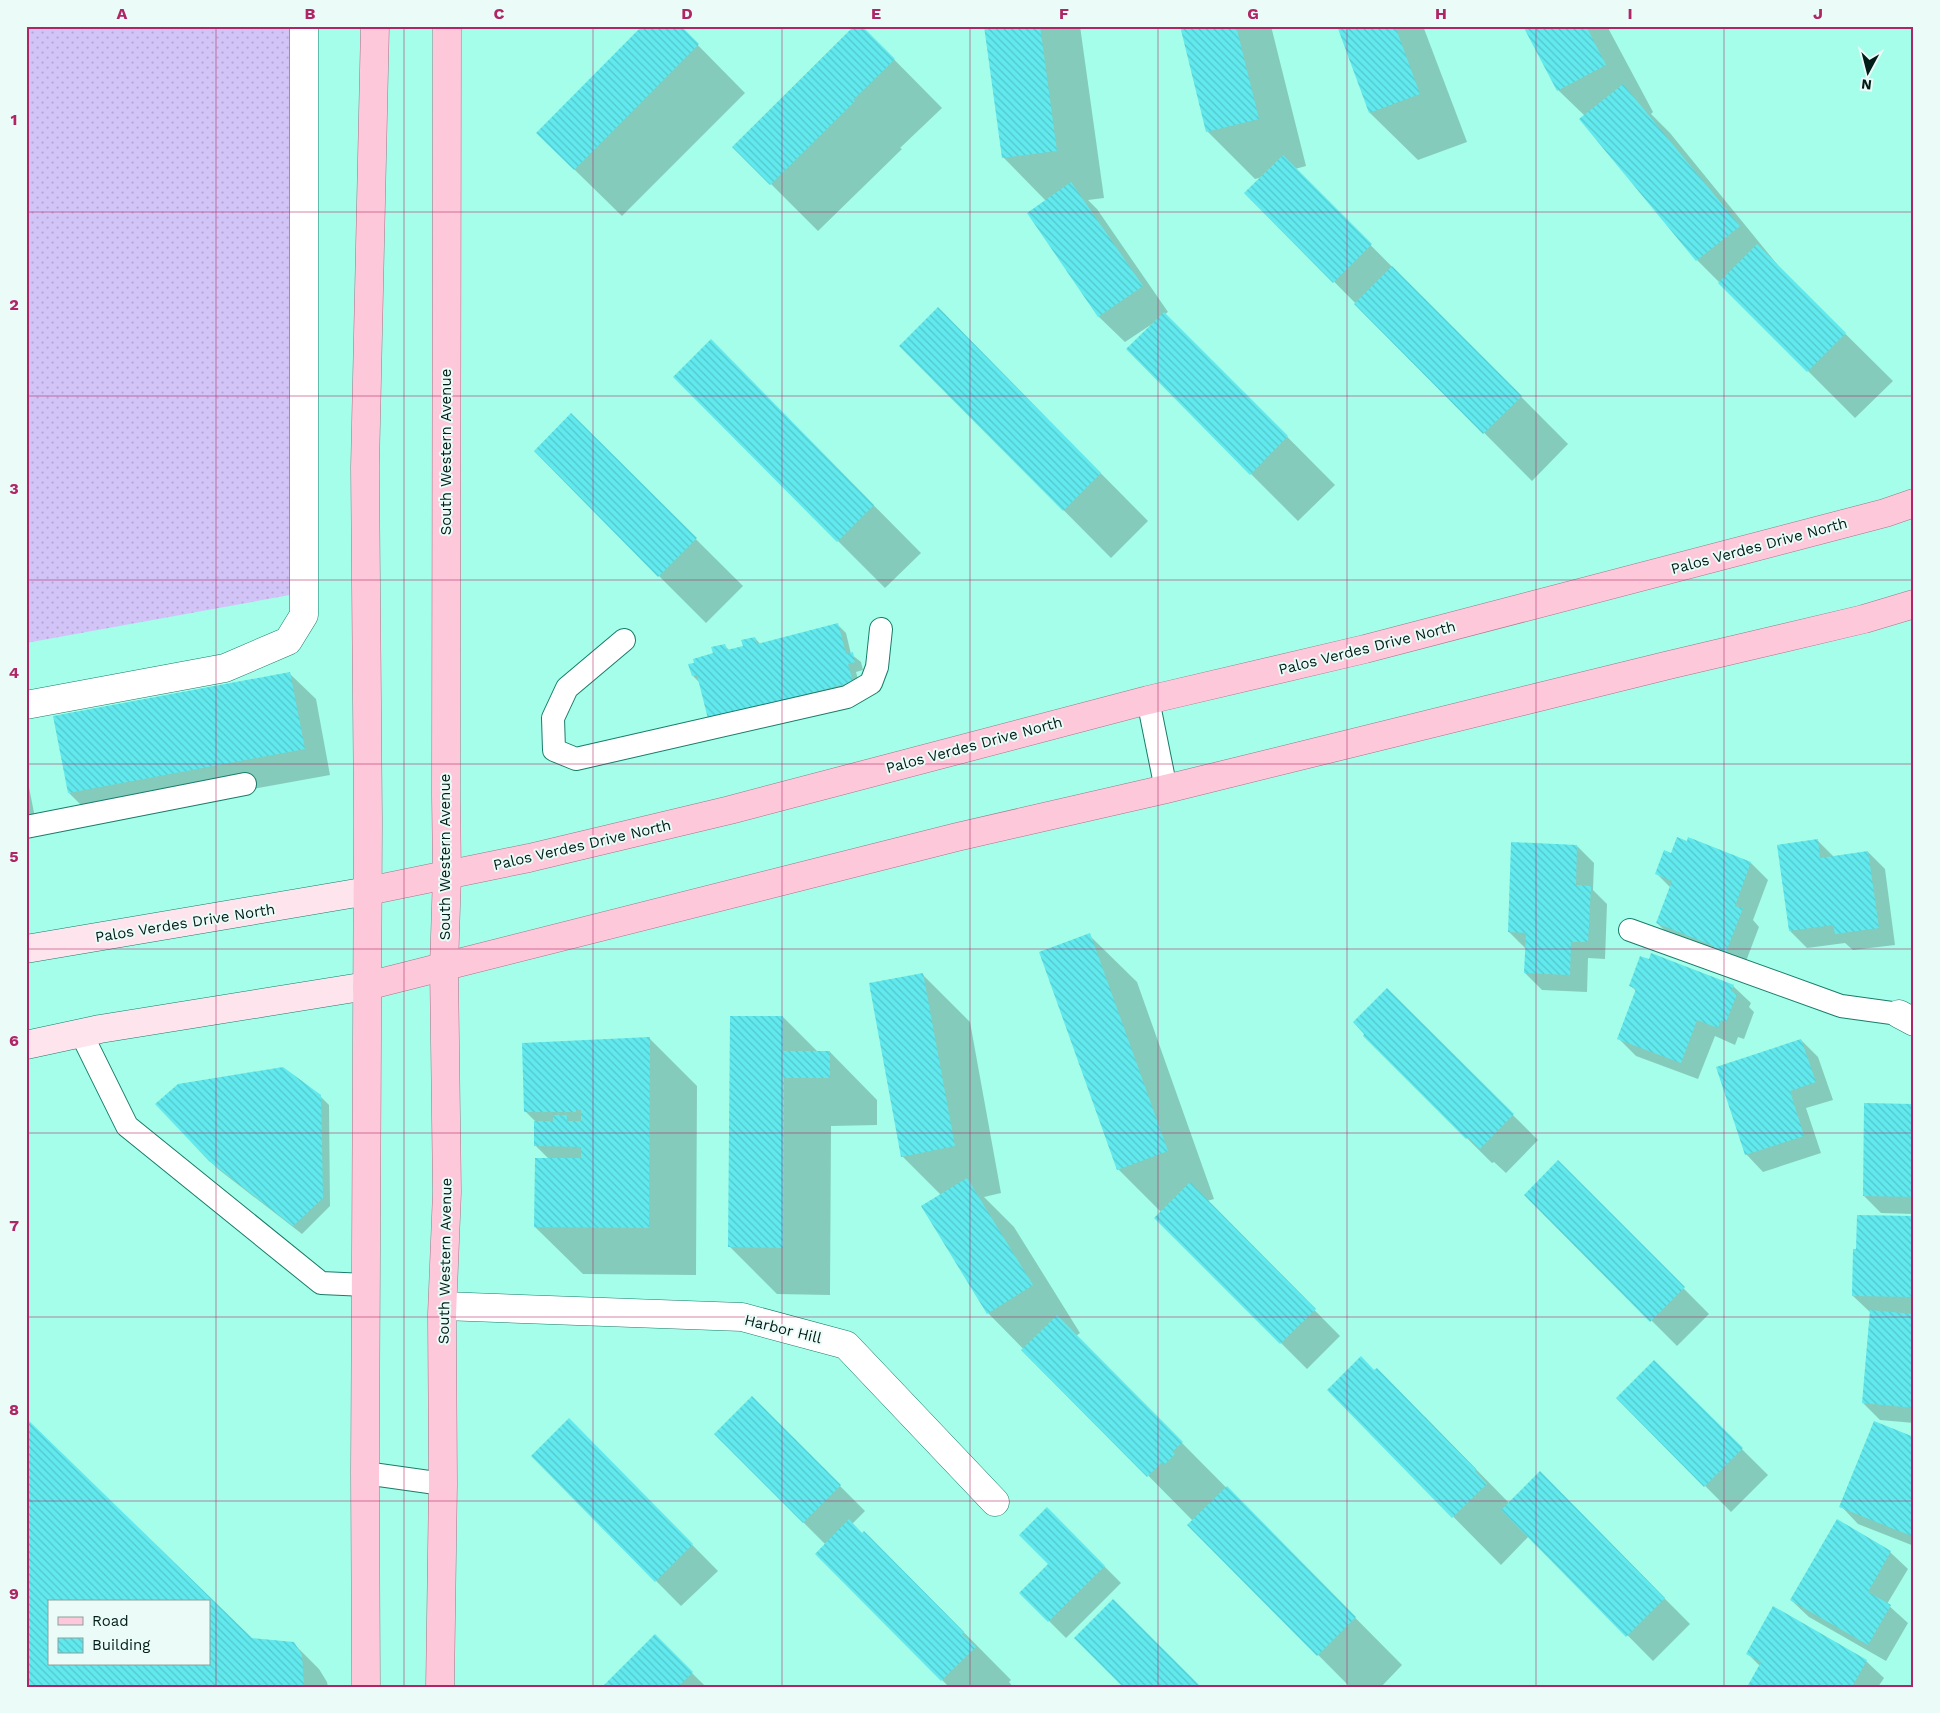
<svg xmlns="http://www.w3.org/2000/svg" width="1940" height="1713" viewBox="0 0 1940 1713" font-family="'Work Sans',sans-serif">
	<defs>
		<pattern id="grass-dots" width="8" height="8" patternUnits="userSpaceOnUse" patternTransform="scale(1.25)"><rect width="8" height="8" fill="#d3c4f7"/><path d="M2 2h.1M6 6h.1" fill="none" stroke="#b3a8d3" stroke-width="1.8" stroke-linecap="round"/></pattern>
		<pattern id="building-back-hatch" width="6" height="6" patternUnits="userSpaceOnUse" patternTransform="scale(1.25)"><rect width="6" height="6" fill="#61e9ee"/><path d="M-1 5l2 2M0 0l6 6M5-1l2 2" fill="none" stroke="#52c7cb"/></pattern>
	</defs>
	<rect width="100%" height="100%" fill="#a5feea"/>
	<polygon fill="url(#grass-dots)" points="26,26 295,26 301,593 26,643"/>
	<g fill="#0003" fill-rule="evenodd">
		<polygon points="679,26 745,93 622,216 537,133"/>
		<polygon points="861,26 942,108 900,148 902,149 818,231 734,147"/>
		<polygon points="986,26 1080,26 1104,198 1088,200 1097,209 1168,312 1165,314 1335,485 1298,521 1251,474 1152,324 1125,342 1099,317 1028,213 1046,201 1003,157"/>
		<polygon points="1181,26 1271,26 1306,166 1295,169 1568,444 1532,481 1246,193 1263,177 1255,179 1207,131"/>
		<polygon points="1338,26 1423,26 1467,142 1418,160 1370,113"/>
		<polygon points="1524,26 1607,26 1653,112 1651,114 1670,133 1785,274 1893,381 1855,418 1697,260 1581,120 1585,116 1558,90"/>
		<polygon points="711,341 921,553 885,588 674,377"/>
		<polygon points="901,346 985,356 1148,521 1111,558"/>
		<polygon points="571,415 743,586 706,623 659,576"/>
		<polygon points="837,624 846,633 851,654 861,662 863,670 856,672 861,690 766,714 700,683 693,676 725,646 730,651 744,647 755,638 760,644"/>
		<polygon points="290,674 316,699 330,775 94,818 69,793"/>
		<polygon points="26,772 37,828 26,830"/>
		<polygon points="1818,841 1834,857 1868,852 1885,869 1895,945 1853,950 1845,943 1807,948 1790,931"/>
		<polygon points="1577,846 1594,863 1593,890 1607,904 1605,959 1588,958 1587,992 1542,990 1525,973 1526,949 1509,932"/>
		<polygon points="1672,855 1751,863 1768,880 1753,920 1759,927 1743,969 1674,940 1657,923 1671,888 1657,874"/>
		<polygon points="1089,935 1137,982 1214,1199 1207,1201 1340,1336 1307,1369 1156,1218 1162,1213 1118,1169"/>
		<polygon points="922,974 970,1022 1001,1193 984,1197 1014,1227 1080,1333 1076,1336 1402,1665 1381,1687 1350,1687 1189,1525 1193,1521 988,1313 941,1195 902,1156"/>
		<polygon points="1631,986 1733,986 1751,1003 1749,1007 1754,1012 1744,1039 1738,1037 1735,1045 1715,1036 1698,1079 1636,1056 1619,1039 1637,992"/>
		<polygon points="1387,990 1538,1140 1506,1173 1494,1162 1492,1163 1390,1062"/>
		<polygon points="783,1017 818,1052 830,1052 877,1100 877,1125 831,1126 830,1295 777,1294 730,1247"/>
		<polygon points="650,1039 697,1086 696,1275 583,1274 535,1227 549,1159 535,1145 535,1121 526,1112"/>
		<polygon points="1801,1040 1818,1057 1833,1100 1806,1108 1821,1153 1763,1172 1746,1154"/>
		<polygon points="320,1096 329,1105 330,1206 302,1234 218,1169 209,1160"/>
		<polygon points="1914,1105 1914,1214 1881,1213 1864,1196"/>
		<polygon points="1558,1162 1709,1314 1677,1346 1526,1195"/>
		<polygon points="1914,1217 1914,1423 1880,1420 1863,1403 1871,1313 1853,1296"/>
		<polygon points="1654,1362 1768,1475 1731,1512 1618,1398"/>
		<polygon points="1328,1390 1425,1417 1509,1503 1540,1473 1690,1624 1653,1661 1529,1536 1501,1565"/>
		<polygon points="752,1398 865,1511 852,1524 912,1580 1011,1680 1009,1682 1013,1687 949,1687 816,1554 826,1545 715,1434"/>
		<path d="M26,1420l225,220 42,3 26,26 8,13 1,5h-302zM49,1602h160v62h-160z"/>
		<polygon points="569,1420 718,1571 681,1606 532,1456"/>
		<polygon points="1914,1438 1914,1546 1858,1524 1841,1506"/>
		<polygon points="1047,1509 1121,1583 1066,1638 1021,1593 1050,1564"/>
		<polygon points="1890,1552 1908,1569 1887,1604 1908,1623 1886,1661 1809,1617 1791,1600"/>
		<polygon points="655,1636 706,1687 604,1687"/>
		<polygon points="1747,1653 1866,1661 1884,1678 1878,1687 1749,1687 1760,1666"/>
	</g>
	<g fill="url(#building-back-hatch)" fill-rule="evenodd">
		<polygon points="642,26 681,26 699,44 574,170 536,133"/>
		<polygon points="854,26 862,26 895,59 853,100 855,101 770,185 732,147"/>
		<polygon points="984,26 1040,26 1057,151 1002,158"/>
		<polygon points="1180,26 1236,26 1259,119 1206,132"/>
		<polygon points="1337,26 1395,26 1420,94 1369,113"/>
		<polygon points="1523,26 1586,26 1606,65 1557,91"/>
		<polygon points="1623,84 1740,226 1696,261 1579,119"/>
		<polygon points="1283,155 1372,244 1333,283 1244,193"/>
		<polygon points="1071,182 1143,286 1098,317 1027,213"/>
		<polygon points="1757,244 1846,333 1807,372 1718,283"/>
		<polygon points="1392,266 1522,396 1483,434 1354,304"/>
		<polygon points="938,307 1101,473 1063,511 899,346"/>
		<polygon points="1164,312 1288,436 1250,475 1126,349"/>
		<polygon points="711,339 874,505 837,542 673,377"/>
		<polygon points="571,413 697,538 658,577 534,451"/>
		<polygon points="838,623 846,654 853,652 855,662 848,664 853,682 708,719 697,675 692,676 688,664 694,663 693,659 713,653 711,647 725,644 727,650 743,646 741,640 755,637 757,644"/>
		<polygon points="290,672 305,749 68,793 53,716"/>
		<polygon points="1677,837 1687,841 1688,837 1751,862 1735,906 1743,908 1726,952 1714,948 1714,946 1656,923 1672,881 1655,874 1664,850 1671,853"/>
		<polygon points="1818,839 1820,858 1868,851 1879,928 1835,934 1833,925 1789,931 1777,845"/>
		<polygon points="1511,842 1577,845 1576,885 1591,886 1588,942 1571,942 1570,975 1524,973 1526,933 1508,932"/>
		<polygon points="1090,933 1168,1151 1117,1170 1039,952"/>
		<polygon points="1651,953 1734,985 1731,991 1737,994 1726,1022 1721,1020 1718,1028 1697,1020 1681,1063 1617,1039 1636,989 1629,986 1640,956 1649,959"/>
		<polygon points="923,973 955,1146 901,1157 869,983"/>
		<polygon points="1387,988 1514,1114 1480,1149 1468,1137 1466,1139 1363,1036 1364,1034 1353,1022"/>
		<polygon points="730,1016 783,1016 783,1051 830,1051 830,1078 784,1078 783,1248 728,1247"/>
		<polygon points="650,1037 649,1228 534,1227 535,1158 581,1158 581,1147 534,1146 534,1121 553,1121 553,1115 567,1115 567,1121 581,1121 581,1110 576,1110 576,1112 524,1112 522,1043"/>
		<polygon points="1801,1039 1816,1082 1790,1091 1804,1136 1745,1155 1716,1067"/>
		<polygon points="283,1067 321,1095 323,1198 293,1226 209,1161 155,1104 178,1084"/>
		<polygon points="1864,1103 1914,1104 1914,1197 1863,1196"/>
		<polygon points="1558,1160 1685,1287 1650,1322 1524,1195"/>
		<polygon points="967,1178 1033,1285 987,1314 921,1206"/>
		<polygon points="1190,1182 1316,1309 1280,1344 1154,1218"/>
		<polygon points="1857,1215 1914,1216 1914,1297 1852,1296 1853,1249 1856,1249"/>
		<polygon points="1870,1310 1914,1314 1914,1408 1862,1403"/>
		<polygon points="1057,1315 1183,1442 1172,1452 1175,1454 1164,1465 1162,1462 1147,1477 1021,1350"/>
		<polygon points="1361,1356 1374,1370 1377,1368 1476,1469 1475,1471 1487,1484 1452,1518 1327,1390"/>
		<polygon points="1654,1360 1743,1448 1704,1487 1616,1398"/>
		<polygon points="752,1396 841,1485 803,1523 714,1434"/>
		<path d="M26,1418l226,220 42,4 8,13 2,32h-278zM49,1602h160v62h-160z"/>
		<polygon points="569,1418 693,1544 655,1582 531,1456"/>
		<polygon points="1874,1421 1914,1437 1914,1537 1839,1507"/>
		<polygon points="1540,1471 1665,1598 1626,1637 1501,1510"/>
		<polygon points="1227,1486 1356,1617 1317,1656 1187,1525"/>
		<polygon points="1047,1507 1105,1566 1048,1622 1019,1593 1048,1564 1019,1535"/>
		<polygon points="849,1519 862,1533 864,1531 964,1632 962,1634 976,1647 941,1681 815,1554"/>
		<polygon points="1837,1519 1891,1551 1868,1592 1891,1605 1868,1645 1790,1600"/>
		<polygon points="1113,1599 1201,1687 1123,1687 1074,1638"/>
		<polygon points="1773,1606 1867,1660 1852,1687 1747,1687 1761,1662 1746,1654"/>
		<polygon points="655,1634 693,1672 678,1687 602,1687"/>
	</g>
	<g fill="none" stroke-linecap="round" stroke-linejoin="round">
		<g stroke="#187c6b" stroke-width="24">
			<g id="service">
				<polyline points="624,640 567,688 553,718 554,750 576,759 847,697 871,683 877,667 881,629"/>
				<polyline points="1148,700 1166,789"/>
				<polyline points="26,827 245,784"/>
				<polyline points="1630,930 1841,1006 1899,1014"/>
				<polyline points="81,1033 127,1126 321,1283 366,1285"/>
				<polyline points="365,1473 443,1484"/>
			</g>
		</g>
		<g stroke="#187c6b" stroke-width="29">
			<g id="minor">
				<polyline points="26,705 225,668 288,641 304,615 304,26"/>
				<polyline points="1899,1014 1914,1022"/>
				<polyline points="443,1306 742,1317 846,1345 995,1502"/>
			</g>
		</g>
		<g stroke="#187c6b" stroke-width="29">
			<g id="secondary">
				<polyline points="26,949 368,891"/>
				<polyline points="26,1045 100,1029 367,986"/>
			</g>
		</g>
		<g stroke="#a37586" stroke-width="29">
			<g id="primary">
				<polyline points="368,891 529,858 730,810 1148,700 1365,649 1885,513 1914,503"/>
				<polyline points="367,986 957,837 1166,789 1669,665 1864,619 1914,604"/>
				<polyline points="366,1687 365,1473 368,820 365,467 375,26"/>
				<polyline points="440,1687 443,1484 442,1314 447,1192 444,967 447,875 446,796 447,26"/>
			</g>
		</g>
		<use href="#service" stroke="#fff" stroke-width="22"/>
		<use href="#minor" stroke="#fff" stroke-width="28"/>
		<use href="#secondary" stroke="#fee4ec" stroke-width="28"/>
		<use href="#primary" stroke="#fcc8da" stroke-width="28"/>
	</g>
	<path fill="none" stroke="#af2565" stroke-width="1" stroke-opacity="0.55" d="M216,26v1661M404,26v1661M593,26v1661M782,26v1661M970,26v1661M1158,26v1661M1347,26v1661M1536,26v1661M1724,26v1661M26,212h1888M26,396h1888M26,580h1888M26,764h1888M26,949h1888M26,1133h1888M26,1317h1888M26,1501h1888"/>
	<g text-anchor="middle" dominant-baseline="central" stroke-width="4" stroke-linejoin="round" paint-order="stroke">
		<g font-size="15" fill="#011d18" stroke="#ebfbf7">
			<text transform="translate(446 452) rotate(-90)">South Western Avenue</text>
			<text transform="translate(1759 546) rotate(-15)">Palos Verdes Drive North</text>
			<text transform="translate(1367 648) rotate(-14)">Palos Verdes Drive North</text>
			<text transform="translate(974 745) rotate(-15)">Palos Verdes Drive North</text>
			<text transform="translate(582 845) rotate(-13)">Palos Verdes Drive North</text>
			<text transform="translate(445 857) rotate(-90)">South Western Avenue</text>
			<text transform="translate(185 923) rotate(-9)">Palos Verdes Drive North</text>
			<text transform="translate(445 1261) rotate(-89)">South Western Avenue</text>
			<text transform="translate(783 1329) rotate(14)">Harbor Hill</text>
		</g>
	</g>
	<rect width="1940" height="1713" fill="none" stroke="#ebfbf7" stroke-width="55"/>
	<rect x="48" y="1600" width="162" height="65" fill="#ebfbf7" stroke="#8da29e"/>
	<rect x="58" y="1617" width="25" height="8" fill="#fcc8da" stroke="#8da29e"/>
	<text x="92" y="1626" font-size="15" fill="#011d18">Road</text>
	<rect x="58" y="1638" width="25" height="15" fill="url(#building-back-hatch)" stroke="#8da29e"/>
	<text x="92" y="1650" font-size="15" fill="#011d18">Building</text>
	<g transform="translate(1868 72) rotate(187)" stroke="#ebfbf7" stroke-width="4" paint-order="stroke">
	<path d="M0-4L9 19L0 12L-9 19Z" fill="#011d18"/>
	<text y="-8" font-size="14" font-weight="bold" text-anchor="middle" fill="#011d18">N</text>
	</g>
	<rect x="28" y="28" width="1884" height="1658" fill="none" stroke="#af2565" stroke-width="2"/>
	<g font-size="16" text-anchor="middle" font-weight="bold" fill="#af2565">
		<text x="122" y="19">A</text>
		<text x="310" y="19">B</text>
		<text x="499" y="19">C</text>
		<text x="687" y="19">D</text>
		<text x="876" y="19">E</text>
		<text x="1064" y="19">F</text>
		<text x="1253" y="19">G</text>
		<text x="1441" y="19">H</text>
		<text x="1630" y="19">I</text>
		<text x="1818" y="19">J</text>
		<text x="14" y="125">1</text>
		<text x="14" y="310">2</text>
		<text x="14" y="494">3</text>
		<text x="14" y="678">4</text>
		<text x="14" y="862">5</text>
		<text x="14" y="1046">6</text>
		<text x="14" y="1231">7</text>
		<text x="14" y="1415">8</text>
		<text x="14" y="1599">9</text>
	</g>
</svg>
